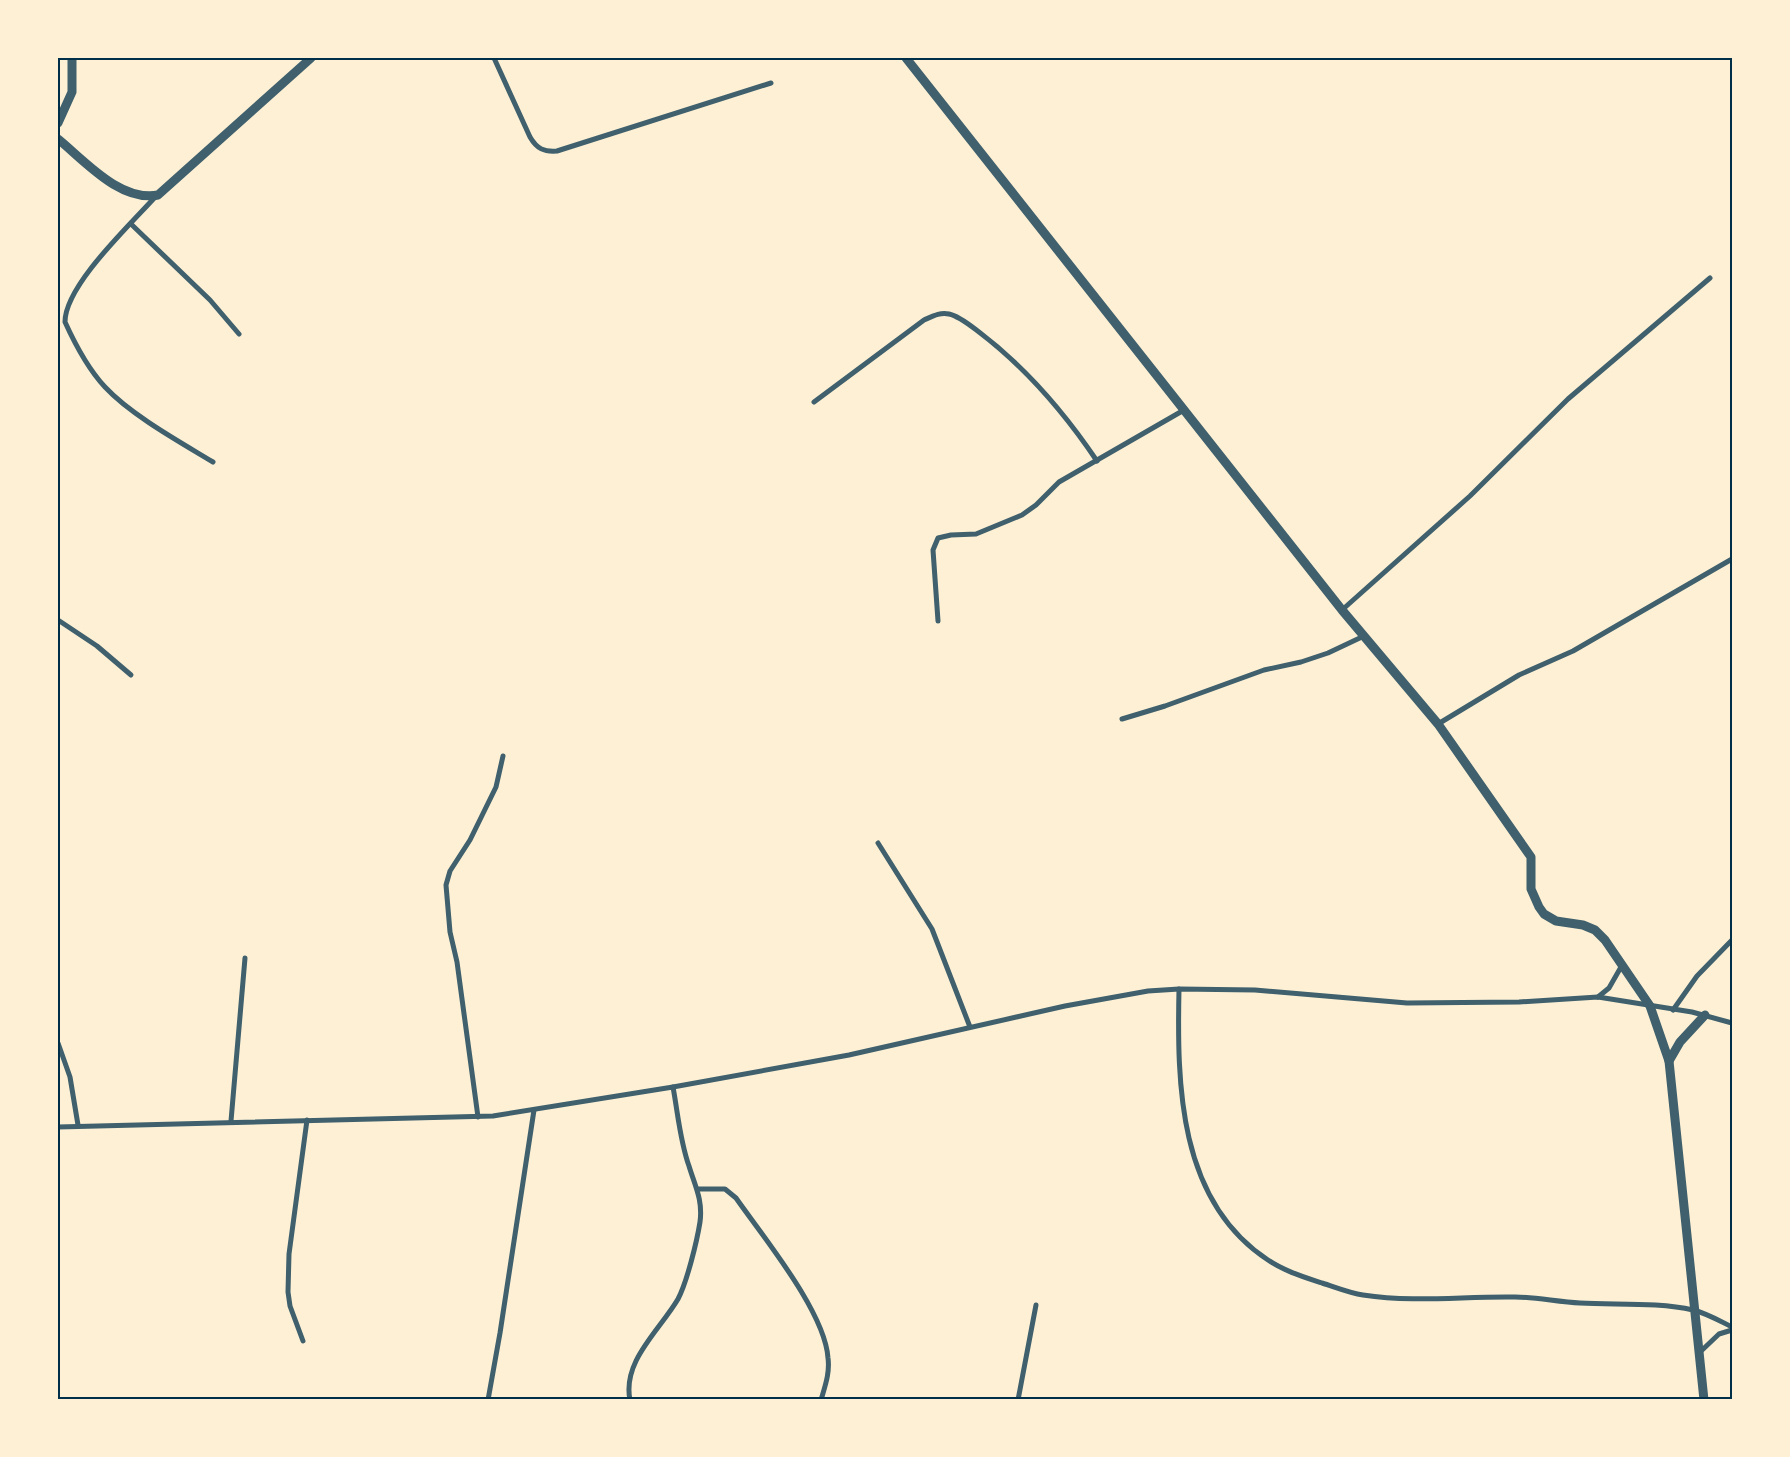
<svg xmlns="http://www.w3.org/2000/svg" width="1790" height="1457" viewBox="0 0 1790 1457" font-family="'Asap Condensed',sans-serif">
	<rect width="100%" height="100%" fill="#fdf0d5"/>
	<g fill="none" stroke-linecap="round" stroke-linejoin="round">
		<g stroke="#3f606c" stroke-width="5">
			<path d="M494,58l36,79c7,12 14,15 27,14l214,-68"/>
			<path d="M157,195c-25,28 -92,90 -92,127 10,22 24,48 40,65 26,28 75,55 108,75"/>
			<polyline points="131,224 210,300 239,334"/>
			<path d="M814,402l110,-82c9,-4 16,-8 25,-6 10,2 22,12 30,18 46,35 85,80 118,129"/>
			<polyline points="1342,610 1470,496 1568,399 1710,278"/>
			<polyline points="58,620 97,646 131,675"/>
			<polyline points="938,621 933,550 938,538 951,535 976,534 1022,515 1036,505 1059,482 1184,410"/>
			<polyline points="1122,719 1165,706 1264,670 1301,662 1328,653 1364,636"/>
			<polyline points="1438,724 1519,675 1573,651 1732,559"/>
			<polyline points="878,843 932,929 970,1027"/>
			<path d="M1179,989c-2,95 -1,212 89,271 16,11 36,17 54,23 13,4 27,10 41,12 52,8 100,1 152,2 21,0 43,5 65,6 36,2 79,-1 113,7 13,3 27,11 39,17"/>
			<polyline points="1598,997 1609,988 1621,967"/>
			<polyline points="1673,1010 1697,976 1732,940"/>
			<polyline points="58,1043 70,1077 78,1125"/>
			<polyline points="478,1117 457,962 450,932 446,885 450,871 470,840 496,787 503,756"/>
			<polyline points="231,1121 245,958"/>
			<polyline points="58,1127 493,1116 673,1087 849,1055 1065,1006 1148,991 1179,989 1255,990 1407,1003 1519,1002 1598,997 1692,1012 1732,1023"/>
			<path d="M698,1189h27l11,9c28,40 89,114 92,160 2,15 -3,28 -7,42"/>
			<polyline points="303,1341 290,1306 288,1292 289,1254 307,1120"/>
			<polyline points="1699,1353 1719,1334 1732,1330"/>
			<polyline points="488,1400 500,1333 534,1110"/>
			<path d="M630,1400c-8,-39 30,-70 48,-101 9,-17 19,-58 22,-77 3,-22 -5,-36 -11,-56 -9,-25 -11,-52 -16,-79"/>
			<polyline points="1018,1400 1036,1305"/>
		</g>
		<g stroke="#3f606c" stroke-width="9">
			<polyline points="906,58 1342,610 1438,724 1531,857 1531,889 1539,907 1544,914 1556,921 1583,925 1595,930 1605,940 1650,1006 1669,1061 1704,1400"/>
			<polyline points="58,123 72,92 72,58"/>
			<path d="M58,139c27,22 62,63 100,56l153,-137"/>
			<polyline points="1669,1061 1680,1042 1705,1015"/>
		</g>
	</g>
	<rect width="1790" height="1457" fill="none" stroke="#fdf0d5" stroke-width="118"/>
	<rect x="59" y="59" width="1672" height="1339" fill="none" stroke="#003049" stroke-width="2"/>
</svg>
